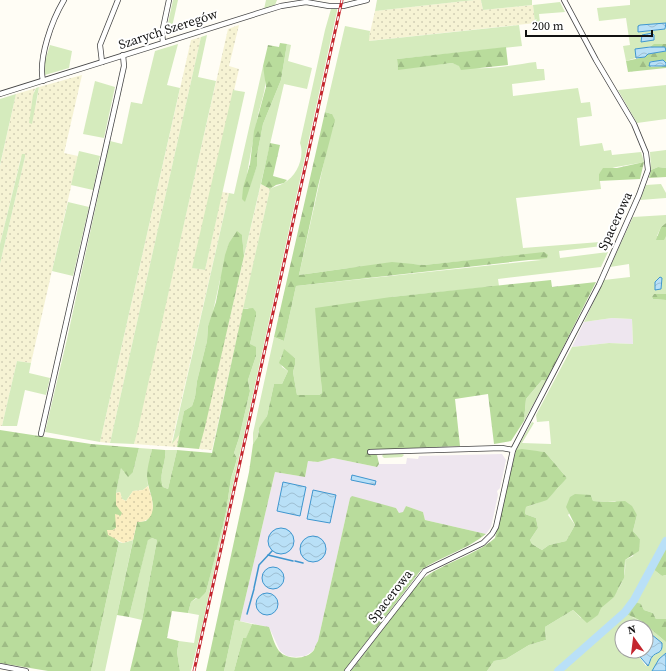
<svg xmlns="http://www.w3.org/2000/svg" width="666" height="671" viewBox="0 0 666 671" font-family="'Source Serif 4',serif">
	<defs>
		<pattern id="farmland-dots" width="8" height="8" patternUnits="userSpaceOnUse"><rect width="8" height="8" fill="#f6f3d4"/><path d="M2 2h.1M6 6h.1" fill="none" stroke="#d2cfb5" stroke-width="1.8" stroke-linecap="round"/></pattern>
		<pattern id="forest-firs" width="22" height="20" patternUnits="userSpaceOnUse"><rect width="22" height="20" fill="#b9dc9c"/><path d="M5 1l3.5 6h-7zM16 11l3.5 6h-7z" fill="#9ebc85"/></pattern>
		<pattern id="sand-dots" width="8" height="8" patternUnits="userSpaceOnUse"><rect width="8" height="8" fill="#fbeec1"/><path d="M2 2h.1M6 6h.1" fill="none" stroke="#d6cba5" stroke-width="1.8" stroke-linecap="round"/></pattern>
		<pattern id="water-waves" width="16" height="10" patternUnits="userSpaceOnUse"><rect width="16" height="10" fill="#b9e0f7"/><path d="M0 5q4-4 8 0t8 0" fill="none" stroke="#9ebfd3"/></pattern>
	</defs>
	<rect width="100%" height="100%" fill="#fffdf5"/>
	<g fill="#eee6ef">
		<polygon points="612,318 632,319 633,344 609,343 572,347 584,322"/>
		<polygon points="502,454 506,460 500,488 497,491 498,495 491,527 486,534 425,520 423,512 406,506 403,513 399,513 396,508 350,498 318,641 313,651 305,656 295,657 287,656 280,651 269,627 240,621 275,472 305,477 308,461 318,462 333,458 377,467 379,464 406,464 407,458 418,459 419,456"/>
	</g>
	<g fill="url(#farmland-dots)">
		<polygon points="474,0 481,0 483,10 533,5 535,23 368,41 375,11"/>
		<polygon points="239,25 229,66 239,69 193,268 205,270 222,192 229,193 172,441 180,434 177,447 134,444 228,29"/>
		<polygon points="201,37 110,443 100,442 191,40"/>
		<polygon points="82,75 64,153 78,156 31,363 17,361 2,426 0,426 0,264 25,157 21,157 0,244 0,166 16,94 36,88 34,91 36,105 39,87"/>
		<polygon points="261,184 270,189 212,450 199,449"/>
	</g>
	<g fill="#d5ebbd" fill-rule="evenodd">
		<polygon points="173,0 178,0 170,36 166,32"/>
		<polygon points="266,0 277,0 275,5 264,9"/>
		<polygon points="377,0 474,0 375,11"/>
		<polygon points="481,0 532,0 532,5 483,10"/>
		<path d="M630,0h36v24l-26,1 1,7 25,-3v15c-12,0 -20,3 -31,8l1,6 -10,3 -3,-15 7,-1 -4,-27 -27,3 -2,-13 33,-3z"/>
		<polygon points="560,2 565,12 539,14 540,23 535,23 533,5"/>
		<path d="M331,9h6v2l-7,32 -130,592 -9,36h-11l-3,-19 2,-11 15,2 5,-28 -11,-2 3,-11 15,-10 20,-80 5,-34 4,-11 2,-9 -3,-5 5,-15 11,-47 -2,-11 8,-24 -6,-12 6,-28 -8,-8 -5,1 27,-120c5,-3 9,-3 14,-6 13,-7 21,-26 16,-40l25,-113z"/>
		<path d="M519,25l3,21 -125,13 1,10 54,-6c26,11 57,2 84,-1l1,7h7l1,11 -33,4 1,12 65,-8 3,15 9,-1 2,14 -15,2 3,28 22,-3 2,8 7,-1 1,5 29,-3 3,10c-16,4 -32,3 -45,12l2,15 -85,9 7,50 90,-7 -2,4 -52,6 1,7 48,-6 -7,15 -103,12 1,7 -108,11 -70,84 1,12 -3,2h-22l-4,-23 2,-7v-7l-11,-8 -4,9 2,8 6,4 -6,13h-8l-7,32 -9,16 1,5 -6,7v-11l21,-96 10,4 12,-55 245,-26h-68l-49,5 -10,-1 -65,4 -50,7 29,-131 4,-30 -7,-2 20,-86 25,5 -1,10z"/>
		<polygon points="207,35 198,77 216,81 138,429 134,444 110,443 201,37"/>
		<polygon points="178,44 167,85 180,88 100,442 45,432 67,339 110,141 122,144 131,102 142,104 155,51"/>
		<path d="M287,44l4,1 -3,16 24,7 -5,21 -23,-5 -40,172 -2,-21 -22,45 -8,36 -4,10 -1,15 -10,40 -2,16 -3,9 -8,5 -4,23 -8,10 57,-251 5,1 29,-128c7,19 -3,36 -6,54 -5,27 -11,54 -13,82l13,-36v-11l6,-31 18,-44z"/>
		<polygon points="50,45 72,51 69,68 45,75 45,61"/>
		<polygon points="95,81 115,87 104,138 83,134"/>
		<polygon points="666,85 666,119 637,123 618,90"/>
		<polygon points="39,87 32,124 29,123 33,95 36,88"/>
		<polygon points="233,90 245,92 205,270 192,268"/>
		<polygon points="16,94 0,165 0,166 0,99"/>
		<polygon points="666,150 666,168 658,167 651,170 650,152"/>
		<polygon points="79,151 100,156 93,190 71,185"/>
		<polygon points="22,154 25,154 25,157 0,264 0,244"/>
		<polygon points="661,184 666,193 666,198 640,200 646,185"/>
		<polygon points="68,202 89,207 73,276 52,271"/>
		<path d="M666,215v8l-5,4 -4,9h9v58h-12l-2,3 1,2 13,1v245l-13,24 9,7 4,-1v44h-10l-3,-6 -9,-3 -3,-6 -9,13 9,4 25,21v11l-7,6 -7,12h-165l7,-10 12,-2 23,-14 17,-5 -1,-13 28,-17 8,8c24,-13 47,-27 44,-58l8,-4 7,-17 -7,-8 4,-16 -22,-14 -7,1 -15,-1 -2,-6h-6l-17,20 7,10 -9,16 -17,4 -7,5 -10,-6 -2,-4 8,-12 -2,-10 -11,-4 1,-7c9,-2 21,-8 28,-15 5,-4 8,-10 13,-14l-22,-26 -29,-2 16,-28 2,1 -12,20 29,1 -2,-23 -12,1 -1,-7 36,-68 37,-4 24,1 -1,-25 -20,-1 -28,4 20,-42 26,-3 -1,-13 -19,3 23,-50zM622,627h24v3l16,13 -1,7 -8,6 -7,10 -11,-15h-13z"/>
		<polygon points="17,361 31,363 29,373 50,378 46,395 25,390 17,426 2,426"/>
		<polygon points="542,380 546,381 524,421 526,399"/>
		<polygon points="139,448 152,449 147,476 148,486 143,490 133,491 126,501 122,499 120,492 116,493 121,467 124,472 133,472"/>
		<path d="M165,450h12l-9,39 -5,-2c-5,-13 4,-25 2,-37z"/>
		<polygon points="384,453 402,453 404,455 402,457 384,458 382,456"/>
		<polygon points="152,538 157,540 142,620 129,617 148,539"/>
		<polygon points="133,540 105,671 91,671 119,542 123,543"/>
		<polygon points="235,620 252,624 246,639 243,638 234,671 224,671"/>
	</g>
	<g fill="url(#forest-firs)">
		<polygon points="280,43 287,44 281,80 263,124 257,155 257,166 245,202 242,199 243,188 250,164 254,131 266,87 263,66 268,45 279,47"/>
		<polygon points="654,44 666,44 666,63 665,61 650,61 651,67 666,66 666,68 628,72 626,61 645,57 648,54 666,51 662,47 650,47"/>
		<polygon points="506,47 508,65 461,70 459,66 452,63 398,70 397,59"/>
		<polygon points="325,112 332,114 335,120 318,186 299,275 392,262 424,265 544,252 548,255 547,258 296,286 284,341 274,337"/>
		<polygon points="270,143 280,145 273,176 287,180 284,183 276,185 270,189 261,184"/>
		<polygon points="644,162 640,179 599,181 599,174 603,168 617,168"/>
		<polygon points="658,167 666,168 666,177 649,178 651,170"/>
		<polygon points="666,223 666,236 664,240 656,240 661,227"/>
		<polygon points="237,231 242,235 244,256 205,427 199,449 177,447 184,411 192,406 195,397 197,381 207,341 208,326 216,302 225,255 229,243"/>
		<polygon points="551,280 552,287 596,282 546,381 542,380 526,399 524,421 511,441 494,444 488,394 455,399 460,446 371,450 369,453 377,455 379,464 377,467 333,458 318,462 308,461 305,477 275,472 240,621 235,620 224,671 206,671 249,472 253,444 258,437 259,428 267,416 274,384 282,384 288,371 279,363 284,349 295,358 295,365 293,372 297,395 319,395 322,393 315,308 391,297"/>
		<polygon points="654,294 666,294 666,300 653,299 652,297"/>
		<path d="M253,308l3,4v4l-6,28 6,3v9l-8,24 2,11 -11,47 -5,15 3,5 -2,8 -4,12 -5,34 -12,49 -8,31 -7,7 -3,-1 -5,4 -3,11 -16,-2 -5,27 12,3 -2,11 3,19h-50l12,-51 15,-80 -5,-2 -4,2 -19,77 -12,-2 20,-93 9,-1c14,-14 2,-28 1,-44 0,-9 3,-19 5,-28l13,1c2,12 -7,24 -2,37l5,2 9,-39 35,3 31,-144z"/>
		<polygon points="0,430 91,444 139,448 133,472 128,477 121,468 116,493 123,512 120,517 116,519 116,528 113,530 107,530 119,542 91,671 48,671 0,663"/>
		<path d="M522,449l23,3 22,26 -20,22 -21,7 -1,7 11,4 2,10 -8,12 2,4 10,6 7,-5 17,-4 9,-16 -9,-18 4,-10 5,-3 16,1 2,6 15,1 17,-1 7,5 5,9 -4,16 7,8 -1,12 -14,9 -1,18 -10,19 -13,11 -3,7 -11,8 -14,-13 -28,17 1,13 -17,5 -23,14 -12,2 -7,10h-136l69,-90c23,-19 53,-24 75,-43l21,-88z"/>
		<path d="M352,496l44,12 3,5 4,-1 3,-6 17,6 2,8 61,14c-20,16 -44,22 -65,36l-77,101h-110l9,-33h3l6,-14 17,3c3,8 5,17 10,24 8,9 28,9 35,-1 1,-3 2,-6 4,-9l32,-143z"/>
		<polygon points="666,545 666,575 662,576 653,569"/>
		<polygon points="635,602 641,604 644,610 653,613 656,619 666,619 666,642 641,621 627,614"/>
	</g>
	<path fill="url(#sand-dots)" d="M148,486c5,14 11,36 -11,36l-4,18 -10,3 -15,-8 -1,-5h6l3,-2 -1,-14 4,1 1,2 2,-4 -6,-8v-12l4,-1 2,7 4,2 7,-10 10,-1z"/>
	<g fill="url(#water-waves)" stroke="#3f96cf">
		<polygon points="666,23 665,29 638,32 638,26 640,25"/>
		<polygon points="652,33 654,35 654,40 641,42 642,35"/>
		<polygon points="650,47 665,47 666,51 648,54 645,57 636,58 635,49"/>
		<polygon points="663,60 666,63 666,66 649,66 650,62"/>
		<polygon points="660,277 662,278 661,289 655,290 655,282"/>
		<polygon points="352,475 376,481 375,485 351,480"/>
		<polygon points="283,482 306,487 300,516 277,511"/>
		<polygon points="313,490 336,495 330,523 307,519"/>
		<circle cx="281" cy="541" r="13"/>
		<circle cx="313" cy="549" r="13"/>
		<circle cx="273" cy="578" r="11"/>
		<circle cx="267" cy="604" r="11"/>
		<path d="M646,630l16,13c1,12 -6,8 -10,14 -2,2 -2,6 -4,9l-13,-15h11z"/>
		<polygon points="666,653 666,671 652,671 659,659"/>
	</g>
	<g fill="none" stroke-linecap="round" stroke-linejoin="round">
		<g stroke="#3f96cf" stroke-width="1.5">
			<polyline points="268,555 293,561"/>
			<polyline points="295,561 303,563"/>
			<polyline points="254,588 259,565 272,551"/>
			<polyline points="247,614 254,589"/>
		</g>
		<polyline stroke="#b9e0f7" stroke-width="8" points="558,671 625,612 634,600 666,541"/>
		<g stroke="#444" stroke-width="6">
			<g id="street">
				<polyline points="163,42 162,33 169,0"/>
				<polyline points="102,62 100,45 118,0"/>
				<path d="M43,81c-5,-23 9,-61 21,-81"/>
				<polyline points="0,94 281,6 306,2 329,6 343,6 367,0"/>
				<polyline points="41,434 116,102 124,66 123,55"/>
				<polyline points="370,452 502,448 513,450"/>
				<polyline points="0,666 26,671"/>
				<polyline points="347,671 425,571 483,543 492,534 496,527 513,450 599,285 639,195 648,170 646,153 634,124 596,60 564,0"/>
			</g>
		</g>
		<use href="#street" stroke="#fff" stroke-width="4.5"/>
		<g stroke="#c4262e" stroke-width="3">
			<polyline id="rail" points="194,671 342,0"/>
		</g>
		<use href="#rail" stroke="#fff" stroke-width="1.5" stroke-dasharray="4.5" stroke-linecap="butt"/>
	</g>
	<g text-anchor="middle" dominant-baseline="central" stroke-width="4" stroke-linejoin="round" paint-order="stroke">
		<g font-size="13" fill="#111" stroke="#fff">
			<text transform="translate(168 29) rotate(-18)">Szarych Szeregów</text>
			<text transform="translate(615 221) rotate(-65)">Spacerowa</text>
			<text transform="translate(390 596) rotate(-52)">Spacerowa</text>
		</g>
	</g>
	<g transform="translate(634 639) rotate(346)"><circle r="19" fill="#ffffff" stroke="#a0a0a0"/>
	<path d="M0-3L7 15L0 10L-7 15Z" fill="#c4262e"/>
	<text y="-6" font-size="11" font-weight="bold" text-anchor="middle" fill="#111111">N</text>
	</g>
	<path d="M526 30v6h126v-6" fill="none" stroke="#111111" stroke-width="2"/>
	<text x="532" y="30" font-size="12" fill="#111111" stroke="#ffffff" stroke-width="3" paint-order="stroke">200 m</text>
</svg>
